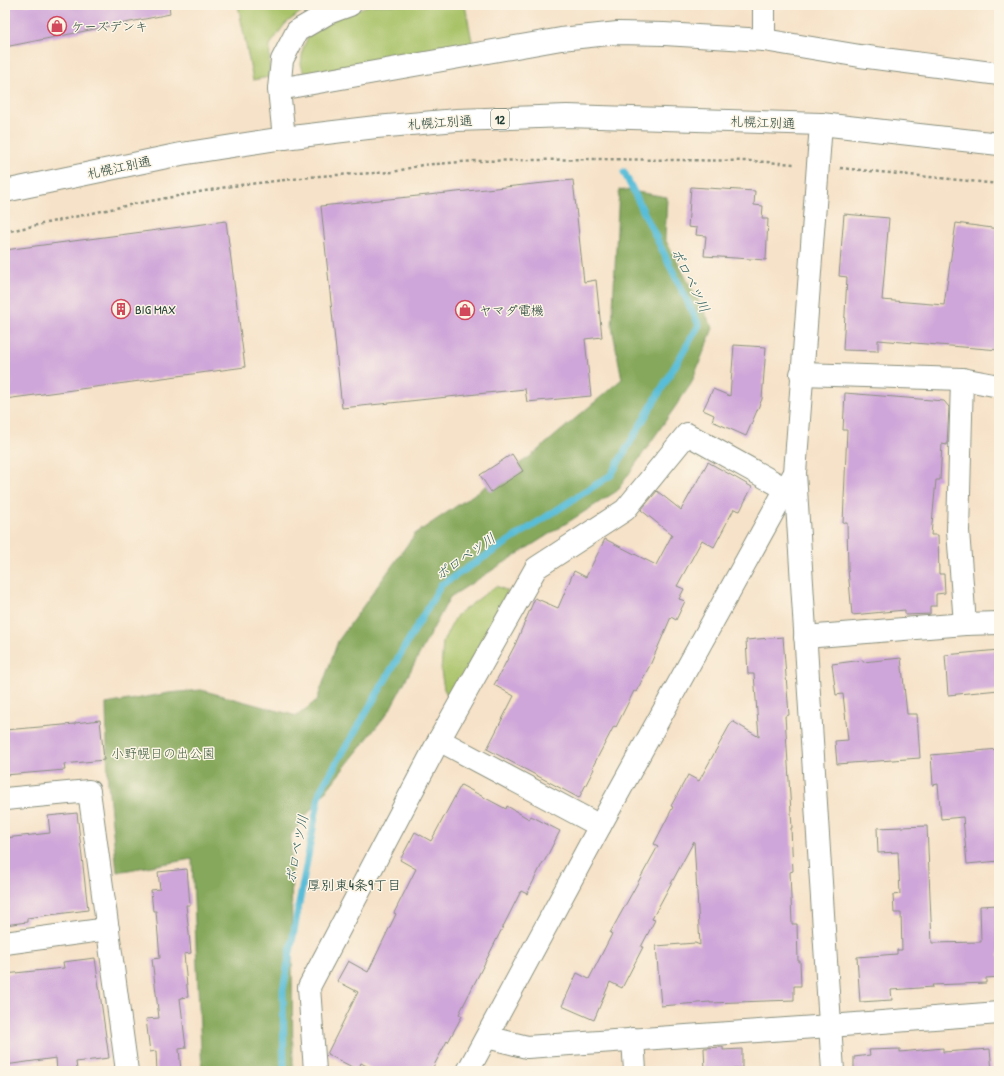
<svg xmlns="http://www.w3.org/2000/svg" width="1004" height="1076" viewBox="0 0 1004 1076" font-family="'Patrick Hand','Klee One',sans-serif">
	<rect width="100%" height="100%" fill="#fcf5e5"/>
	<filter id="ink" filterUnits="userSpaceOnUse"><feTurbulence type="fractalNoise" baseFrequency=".025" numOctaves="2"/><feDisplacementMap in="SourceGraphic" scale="8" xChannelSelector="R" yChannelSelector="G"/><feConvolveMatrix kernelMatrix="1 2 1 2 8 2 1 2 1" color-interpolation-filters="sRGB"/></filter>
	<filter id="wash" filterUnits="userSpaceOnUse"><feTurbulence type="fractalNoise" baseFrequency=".012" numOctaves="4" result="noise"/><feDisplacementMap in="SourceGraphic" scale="16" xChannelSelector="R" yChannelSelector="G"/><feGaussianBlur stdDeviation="0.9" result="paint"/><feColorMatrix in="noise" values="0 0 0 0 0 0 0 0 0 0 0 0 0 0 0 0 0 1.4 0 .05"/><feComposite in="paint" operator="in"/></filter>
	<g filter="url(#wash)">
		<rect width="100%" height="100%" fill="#f6e2c8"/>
		<g fill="#a8c268" stroke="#64804e">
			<polygon points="238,5 313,5 306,8 285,24 270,45 269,77 253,80"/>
			<polygon points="370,5 465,5 473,46 304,75 301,64 303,48 309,35 342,15"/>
			<polygon points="496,586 508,591 451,702 444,689 441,671 443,641 457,615"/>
		</g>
		<polygon fill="#86a85c" stroke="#527248" points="619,189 667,197 665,239 713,328 691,384 617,491 450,597 389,711 291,835 293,1071 202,1071 192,859 117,872 108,784 106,704 169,693 201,690 297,716 317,700 338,641 415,534 531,456 622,379 612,327"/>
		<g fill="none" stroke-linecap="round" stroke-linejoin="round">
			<polyline stroke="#59bdd8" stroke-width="7" points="284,1071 283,990 320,791 441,585 611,475 699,325 624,172"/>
		</g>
		<g id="blocks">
			<g fill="#cfa6d9">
				<polygon points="5,5 169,5 170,14 5,47"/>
				<polygon points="573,180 584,282 596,280 602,337 585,339 591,396 527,402 525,389 342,408 321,206"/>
				<polygon points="691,187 755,191 754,205 763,206 762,219 768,219 766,260 704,256 706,236 696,235 697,228 688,227"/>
				<polygon points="844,214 889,218 882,300 944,305 956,223 999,229 999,350 878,340 878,351 843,350 847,277 839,276"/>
				<polygon points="226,221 245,367 5,399 5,250"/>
				<polygon points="734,345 766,347 762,399 746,436 712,421 714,415 703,410 713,389 730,396"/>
				<polygon points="845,393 944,401 949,407 947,445 942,444 940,480 936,480 931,535 938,535 939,574 944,574 945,593 936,594 936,606 930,606 930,614 905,615 905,610 852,615 848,569 847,523 843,523 847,430 843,430"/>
				<polygon points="512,454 523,471 491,492 480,475"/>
				<polygon points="708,462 752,487 740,511 734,509 714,547 702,540 677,586 684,589 679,599 685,601 676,620 671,617 651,663 636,692 634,691 616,727 614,726 592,768 594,769 579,798 487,749 514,696 494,685 515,645 535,598 558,608 574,571 586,577 605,539 656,565 672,535 641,510 657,491 681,510"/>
				<polygon points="783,637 789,715 785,716 792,828 791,828 793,871 790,872 792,924 797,924 798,961 800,961 801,986 794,986 794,1000 710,1003 710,1002 661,1006 656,946 695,943 700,945 694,841 652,919 655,920 641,947 643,947 622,988 610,982 594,1020 562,1006 577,973 589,979 612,934 610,933 658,846 654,844 673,807 671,806 688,775 699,781 732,721 759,737 754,674 748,674 746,640"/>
				<polygon points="999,650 999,690 948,695 945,655"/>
				<polygon points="901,658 907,714 917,714 920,758 837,764 835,741 848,740 843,694 836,695 832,664 863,660 863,662"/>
				<polygon points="100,720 104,760 64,764 65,770 5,775 5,730 75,724 75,723"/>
				<polygon points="999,749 999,861 967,864 963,817 941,819 938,784 933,785 931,755"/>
				<polygon points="461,785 506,809 507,806 529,819 531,816 560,831 544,862 543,862 527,894 521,891 459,1014 462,1016 448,1042 447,1041 431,1071 376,1071 361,1063 358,1070 327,1054 358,992 337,981 348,961 368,972 396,914 394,913 416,869 400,860 415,832 431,841"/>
				<polygon points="77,813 88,910 27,918 27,922 5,925 5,838 50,833 48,816"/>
				<polygon points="927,826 932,943 981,942 980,906 999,905 999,977 986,978 986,983 932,985 933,987 891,990 892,1000 860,1002 857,957 897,954 897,950 902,950 901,913 894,913 893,895 900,894 898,852 878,853 877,828"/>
				<polygon points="187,869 190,905 186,905 191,953 184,954 188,997 180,998 186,1048 179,1049 181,1071 157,1071 156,1051 150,1052 146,1019 159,1018 152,959 160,958 156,911 153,911 151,890 160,889 158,872"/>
				<polygon points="95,958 109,1058 76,1062 77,1069 57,1071 56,1058 5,1065 5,974 64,968 63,962"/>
				<polygon points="723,1047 723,1050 742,1049 742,1068 724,1069 724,1071 705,1071 704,1048"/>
				<polygon points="943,1048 943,1052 990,1049 992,1071 854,1071 854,1057 870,1055 869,1050 900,1049 900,1052"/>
			</g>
		</g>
	</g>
	<g filter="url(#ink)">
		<use href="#blocks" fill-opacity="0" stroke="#8a907e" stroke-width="1"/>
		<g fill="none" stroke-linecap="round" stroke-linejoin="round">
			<g stroke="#8a907e" stroke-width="24">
				<g id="minor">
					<polyline points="764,40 764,5"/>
					<polyline points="279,89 561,39 618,33 664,34 764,40 860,56 999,74"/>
					<polyline points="821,124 795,473 833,1071"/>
					<polyline points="284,138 279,89 282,60 297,31 328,13 350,5"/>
					<polyline points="801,374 962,379 999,386"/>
					<polyline points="962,379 958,531 965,624"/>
					<polyline points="805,637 965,624 999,623"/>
					<polyline points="439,740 600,826"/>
					<polyline points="5,799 89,791 127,1071"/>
					<polyline points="5,943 108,929"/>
					<polyline points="487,1037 527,1047 830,1026 999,1013"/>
					<polyline points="633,1039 635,1071"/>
					<polyline points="315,1071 309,987 439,740 536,568 625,510 687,434 786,489"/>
					<polyline points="468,1071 600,826 793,476"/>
				</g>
			</g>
			<g stroke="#8a907e" stroke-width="24">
				<polyline id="highway" points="5,191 181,154 226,147 284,138 376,127 457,120 567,116 821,124 999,144"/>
			</g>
			<g stroke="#8a907e" stroke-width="2.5" stroke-dasharray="3 3" stroke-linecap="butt">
				<polyline points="840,168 999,184"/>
				<polyline points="5,232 134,204 232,186 319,176 393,172 422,165 475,161 596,159 751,161 795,164"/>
			</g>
			<use href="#minor" stroke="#fff" stroke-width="22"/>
			<use href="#highway" stroke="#fff" stroke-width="22"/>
		</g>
	</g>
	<defs>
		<g id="shop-ring" transform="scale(1)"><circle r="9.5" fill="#fcf5e5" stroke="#d1495b" stroke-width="1.5"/><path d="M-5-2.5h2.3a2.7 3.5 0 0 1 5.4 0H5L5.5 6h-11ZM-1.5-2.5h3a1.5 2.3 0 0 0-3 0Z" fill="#d1495b"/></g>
		<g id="building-ring" transform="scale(1)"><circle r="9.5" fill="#fcf5e5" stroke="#d1495b" stroke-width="1.5"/><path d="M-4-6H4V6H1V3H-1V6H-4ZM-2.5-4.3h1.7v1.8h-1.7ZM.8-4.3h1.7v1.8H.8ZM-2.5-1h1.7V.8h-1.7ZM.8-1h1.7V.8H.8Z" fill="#d1495b"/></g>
	</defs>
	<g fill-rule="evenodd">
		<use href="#shop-ring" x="57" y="26"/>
		<use href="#building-ring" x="121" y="309"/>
		<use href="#shop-ring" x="465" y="310"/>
	</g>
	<g text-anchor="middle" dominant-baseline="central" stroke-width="3" stroke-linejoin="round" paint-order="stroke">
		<rect fill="#fcf5e5" stroke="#617469" stroke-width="1" x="491" y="109" width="18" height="20" rx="3"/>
		<g font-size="12" font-weight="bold" fill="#1f3d34">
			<text x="500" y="119">12</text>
		</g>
		<g font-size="13" fill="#1f3d34" stroke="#fcf5e5" text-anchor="start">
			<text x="71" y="26">ケーズデンキ</text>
			<text x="135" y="309">BIG MAX</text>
			<text x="479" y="310">ヤマダ電機</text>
		</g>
		<g font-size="13" fill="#1f3d34" stroke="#fcf5e5">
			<text transform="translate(440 122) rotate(-4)">札幌江別通</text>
			<text transform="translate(763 122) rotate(2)">札幌江別通</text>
			<text transform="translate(119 167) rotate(-12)">札幌江別通</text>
		</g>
		<g font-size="13" fill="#415e41" stroke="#fcf5e5">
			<text x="163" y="753">小野幌日の出公園</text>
		</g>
		<g font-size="14" font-style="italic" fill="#2e5d5d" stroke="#fcf5e5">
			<text transform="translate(691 280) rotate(64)">ポロベツ川</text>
			<text transform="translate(465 556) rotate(-35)">ポロベツ川</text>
			<text transform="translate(296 849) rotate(-79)">ポロベツ川</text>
		</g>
		<g font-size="14" fill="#1f3d34" stroke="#fcf5e5">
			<text x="354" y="884">厚別東4条9丁目</text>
		</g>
	</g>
	<rect width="1004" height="1076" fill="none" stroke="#fcf5e5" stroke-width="20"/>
</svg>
